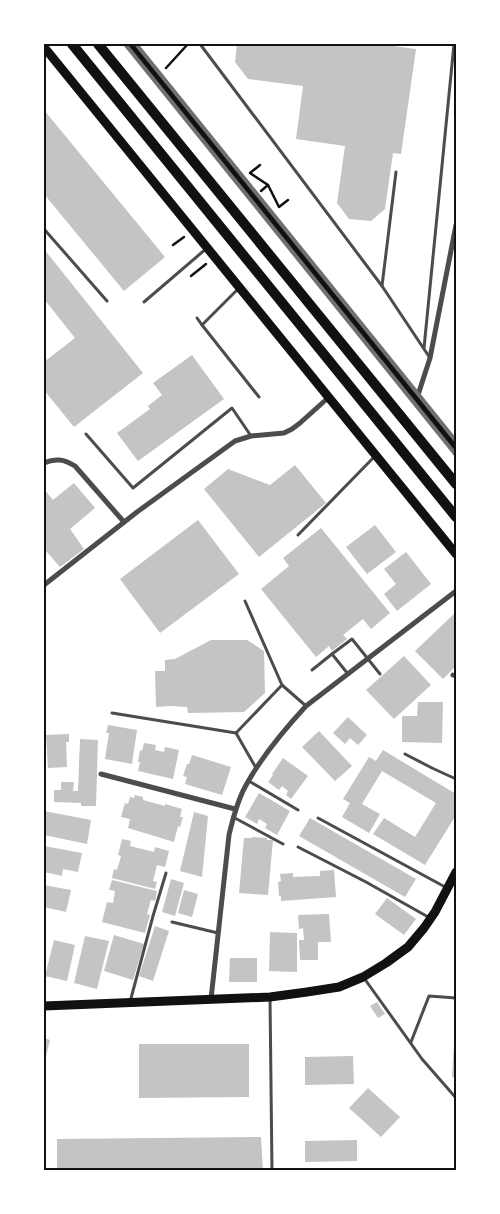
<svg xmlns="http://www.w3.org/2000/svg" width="500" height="1214" viewBox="0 0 500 1214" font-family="Arial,sans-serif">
	<rect width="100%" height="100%" fill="#fff"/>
	<g fill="#c4c4c4">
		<polygon points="237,44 378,44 416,49 401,154 393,153 385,209 371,221 349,219 337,203 345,146 296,139 303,86 248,79 235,62"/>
		<polygon points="44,110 165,257 124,291 44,194"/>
		<polygon points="44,249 143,373 74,427 44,390 44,362 75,338 44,299"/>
		<polygon points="192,355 224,399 138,461 117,433 150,409 148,406 162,395 153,383"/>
		<polygon points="295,465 326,503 259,557 204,489 228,469 270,485"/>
		<polygon points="74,483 95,508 70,529 84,549 60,567 46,551 44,553 44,489 53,500"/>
		<polygon points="198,520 239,574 160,633 120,579"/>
		<polygon points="375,525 396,552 367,574 346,547"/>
		<polygon points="321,528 390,613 371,629 363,619 343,635 347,639 332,651 329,646 316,657 261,589 289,566 283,558"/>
		<polygon points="406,552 431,584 397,611 384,594 396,584 384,569"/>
		<polygon points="456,612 456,666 443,679 415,651"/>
		<polygon points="211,640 247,640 264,651 265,693 244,712 188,713 187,707 170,706 156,707 155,671 165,671 165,660 175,659"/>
		<polygon points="404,656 431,685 394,719 366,690"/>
		<polygon points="418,702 443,702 442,743 402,742 402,716 417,716"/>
		<polygon points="348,717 367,735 358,745 350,738 345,744 333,733"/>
		<polygon points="108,725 137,730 132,764 105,759 109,733 106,733"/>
		<polygon points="319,731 352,766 335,781 302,747"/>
		<polygon points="69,734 69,742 66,742 67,767 48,768 46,735"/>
		<polygon points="80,739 98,740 96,806 81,806 81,803 54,802 54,790 61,790 61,782 74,782 73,791 78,791"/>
		<polygon points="144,743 156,745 155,750 164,752 165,747 179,750 173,779 138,771 140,762 138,762 140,750 142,751"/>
		<polygon points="383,750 456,794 456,815 425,865 373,834 384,818 415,837 436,803 382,771 362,804 380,814 369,833 342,817 350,803 343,799 369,757 376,761"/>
		<polygon points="192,755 231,767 222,795 185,784 187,777 183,776 187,764 189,764"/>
		<polygon points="283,758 308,776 291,799 286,795 288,791 282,786 279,790 268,782 273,775 272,774"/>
		<polygon points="259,793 290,811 277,835 265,828 267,824 259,819 257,824 245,817"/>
		<polygon points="135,795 143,797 143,800 165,806 165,804 182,809 180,817 183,817 180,827 178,826 174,842 128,828 130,819 121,817 125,803 128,804 130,797 134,798"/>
		<polygon points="44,811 91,820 87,844 44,835"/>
		<polygon points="194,812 208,816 202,877 180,871"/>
		<polygon points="310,818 416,879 405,897 299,836"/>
		<polygon points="252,837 267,838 267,840 273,840 268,895 239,893 244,838 252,838"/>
		<polygon points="122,839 131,841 130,846 154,852 155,847 169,851 165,867 157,865 153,881 157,882 155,889 112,878 114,869 117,870 121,856 118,855"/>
		<polygon points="44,846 82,853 78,872 63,869 62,876 44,872"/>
		<polygon points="334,870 336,897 281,901 281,896 279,896 278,882 281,881 280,874 293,873 293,877 320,876 320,871"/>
		<polygon points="171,879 184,883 175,916 162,912"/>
		<polygon points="112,880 157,891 155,901 151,900 147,914 150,915 145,933 102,922 107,902 113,903 115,891 109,890"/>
		<polygon points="44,885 71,890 66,912 44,907"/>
		<polygon points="184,890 198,894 192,917 178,913"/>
		<polygon points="387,898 416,919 404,935 375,914"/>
		<polygon points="329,914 331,942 318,942 318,960 300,960 299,940 304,940 303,928 299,929 298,915"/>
		<polygon points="155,926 169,931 153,981 139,976"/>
		<polygon points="270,932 297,933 297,972 269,971"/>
		<polygon points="114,935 144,944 133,980 104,971"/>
		<polygon points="85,936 109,941 97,989 74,983"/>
		<polygon points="54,940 75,945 67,981 45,976"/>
		<polygon points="230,958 257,958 257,982 229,982"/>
		<polygon points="377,1002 385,1014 378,1018 370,1006"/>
		<polygon points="455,1027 456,1027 456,1077 452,1077"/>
		<polygon points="44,1038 50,1040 44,1064"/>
		<polygon points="139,1044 249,1044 249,1097 139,1098"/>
		<polygon points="353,1056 354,1084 305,1085 305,1057"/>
		<polygon points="368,1088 400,1117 381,1137 349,1108"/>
		<polygon points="261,1137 263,1170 57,1170 57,1139"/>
		<polygon points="357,1140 357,1161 305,1162 305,1141"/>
	</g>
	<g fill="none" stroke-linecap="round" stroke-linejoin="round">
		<g stroke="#111" stroke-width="2.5">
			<polyline points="166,68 188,44"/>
			<polyline points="260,165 250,173 268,185 279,207 288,200"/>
			<polyline points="261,191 268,185"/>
			<polyline points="173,245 184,237"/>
			<polyline points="191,276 206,264"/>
		</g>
		<g stroke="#4c4c4c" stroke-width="3">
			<polyline points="200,44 382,286 430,358"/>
			<polyline points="44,229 107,301"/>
			<polyline points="382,286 396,172"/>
			<polyline points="239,288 202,325 259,397"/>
			<polyline points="144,302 207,248"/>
			<polyline points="197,318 202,325"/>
			<polyline points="424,348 454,44"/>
			<polyline points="86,434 133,488 232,408 251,436"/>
			<polyline points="298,535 375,456"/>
			<polyline points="245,601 282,685"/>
			<polyline points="332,654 352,639 380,674"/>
			<polyline points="312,670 332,654 348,674"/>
			<polyline points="112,713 236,733"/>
			<polyline points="405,754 432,768 456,779"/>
			<polyline points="256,768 236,733 282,685 306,706"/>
			<polyline points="249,781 298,810"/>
			<polyline points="233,817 283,844"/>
			<polyline points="318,818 447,888"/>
			<polyline points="298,847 366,882 430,918"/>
			<polyline points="172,922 218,933"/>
			<polyline points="364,978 422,1059 456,1098"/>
			<polyline points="270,998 272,1170"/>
			<polyline points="130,1002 153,916 166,873"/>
			<polyline points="411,1042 429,996 456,998"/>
		</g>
		<g stroke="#4c4c4c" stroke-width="5">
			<polyline points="417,398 430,358 456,225"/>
			<path d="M44,463c11,-5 20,-4 31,3l49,56"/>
			<polyline points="44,585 137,512 235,441 251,436 284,433 292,429 300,423 329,397"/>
			<polyline points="453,675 456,676"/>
			<polyline points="101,774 235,809"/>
			<path d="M211,999l18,-164c4,-17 8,-33 16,-48 16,-30 38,-56 61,-81l150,-115"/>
		</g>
		<polyline stroke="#111" stroke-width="9" points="44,1006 270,997 307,992 339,987 363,977 386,963 408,947 424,928 435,912 456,872"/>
		<g stroke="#111" stroke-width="9">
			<polyline points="131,44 456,447"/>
			<polyline points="44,47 456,554"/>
		</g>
		<g stroke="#111" stroke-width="10">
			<polyline points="72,44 456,517"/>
			<polyline points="98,44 456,484"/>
		</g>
		<g stroke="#707070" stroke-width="4">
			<polyline points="125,44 456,455"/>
			<polyline points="136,44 456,441"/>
		</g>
	</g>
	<rect width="500" height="1214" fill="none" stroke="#ffffff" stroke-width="90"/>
	<rect x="45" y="45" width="410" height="1124" fill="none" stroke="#111" stroke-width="2"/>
</svg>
